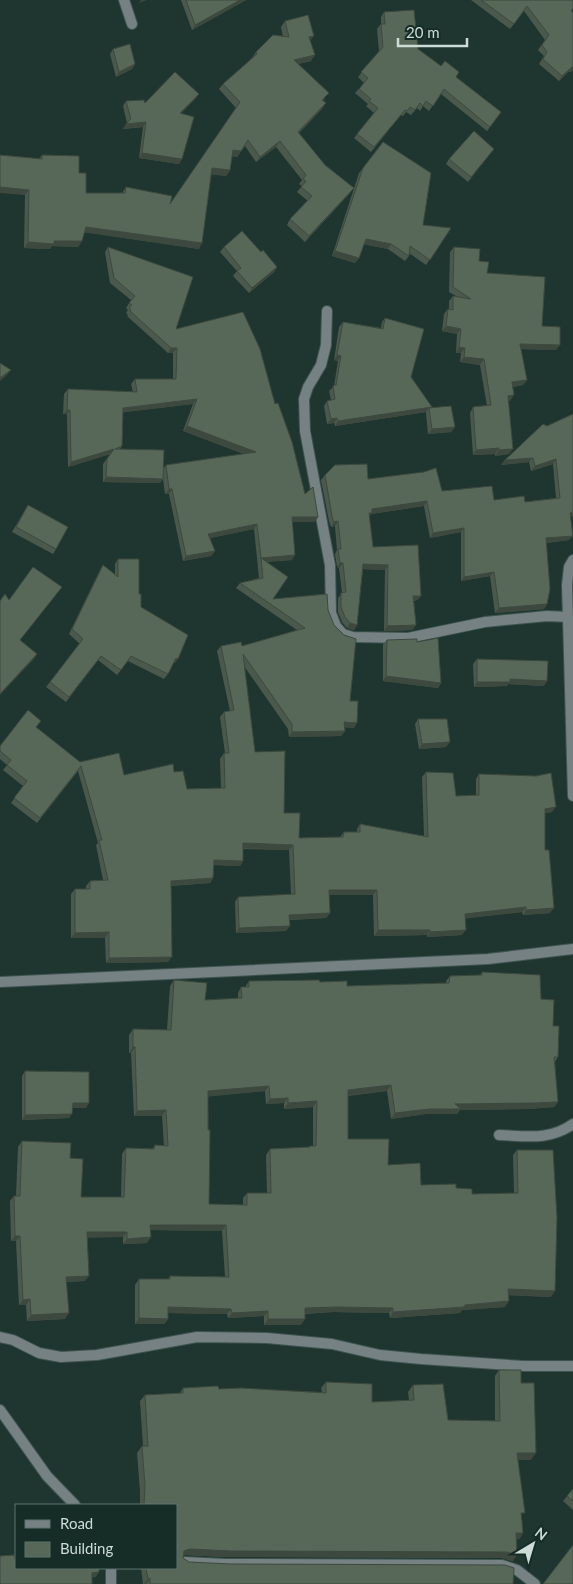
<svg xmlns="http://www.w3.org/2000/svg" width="573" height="1584" viewBox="0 0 573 1584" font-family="Lato,sans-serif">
	<rect width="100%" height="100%" fill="#1f3630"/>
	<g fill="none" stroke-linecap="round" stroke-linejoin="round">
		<g stroke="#3e544e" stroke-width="12">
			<g id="street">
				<polyline points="124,0 132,24"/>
				<polyline points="327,311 326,345 321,365 308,387 304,399 305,431 330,565 331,613 336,626 343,634 353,637 408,638 485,622 547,616 568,617"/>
				<polyline points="573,560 569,567 567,585 573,796"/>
				<polyline points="0,982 488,959 573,949"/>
				<path d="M499,1135c27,1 50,6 74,-11"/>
				<polyline points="0,1337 13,1340 39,1353 61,1357 97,1355 197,1337 267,1338 332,1344 380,1355 421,1359 523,1366 573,1366"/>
				<polyline points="0,1410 47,1476 75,1505"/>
				<polyline points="185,1562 225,1564 502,1565 517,1570 535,1584"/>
				<polyline points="111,1568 111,1584"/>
			</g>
		</g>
		<use href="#street" stroke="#758182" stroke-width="10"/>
	</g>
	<g fill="#4b594c" fill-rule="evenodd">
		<polygon points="181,0 246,0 192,30"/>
		<polygon points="471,0 573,0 572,12 573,13 573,71 568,72 559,81 539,64 544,56 538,50 545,40 524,11 510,29"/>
		<polygon points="384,12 418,49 501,112 487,131 441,94 429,111 423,106 420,111 417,108 411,115 406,112 403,116 401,115 371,152 354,138 374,113 366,106 368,104 355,93 364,83 358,77 379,51 377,29 381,24 381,17"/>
		<polygon points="285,21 310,41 311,61 298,64 325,98 323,101 322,109 299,133 325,165 350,193 305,242 287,225 290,219 308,201 297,192 302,186 299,184 302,180 276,147 256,162 245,146 237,157 232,156 230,170 226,176 211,174 199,249 84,232 82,241 78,247 52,246 50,249 24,248 25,195 39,159 42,155 79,173 86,193 122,193 126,187 170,204 236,108 219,89 223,84 252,58 256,52 283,37 281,27"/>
		<polygon points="113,49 135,64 132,69 116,77 110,54"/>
		<polygon points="199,94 195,99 181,113 182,159 179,164 139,158 143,127 123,129 127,123 123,106 126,101 145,103"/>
		<polygon points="494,149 468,182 446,164 449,159"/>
		<polygon points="363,168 423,225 451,228 426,265 409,253 409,256 405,261 388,249 364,244 359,258 355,263 332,256 359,173"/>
		<path d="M108,247l68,82 99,75 30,90 10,28h-23v38l-26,2 7,37 55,11 22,91 4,27 -10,-1 1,4 -4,5 -52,1 -1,-8 -44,-63 11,86 29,61 15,25 41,-1 4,-5h13v-3l3,-5 64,12 -2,-59 4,-5 30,24 20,-1v-16l3,-5 73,38 -7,1v37l5,63 -27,2 -1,-3 -57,6 -3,17 -35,2v-2l-53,1 -1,-41h-44l1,18 -4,5 -36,2 -4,11 -50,2 -1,-31 3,-5 53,-3 -2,-44 -46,-1v12l-3,5 -26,-1 -1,13 -3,5 -39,3 -3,76 -62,1 -1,-25h-34v-44l4,-5h11v-3l4,-5 13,-1 -7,-35 2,-2 -20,-72 -41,52 -26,-20 12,-17 -20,-16 4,-5 -7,-6v-13l37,-18 43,34 44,13 50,-3 13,17 34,-1 -1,-29 4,-6h1l-5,-36 4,-5 6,-1 -13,-60 4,-5h21l55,-16 -61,-42 4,-5 19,-5 -5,-49 -44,9 5,13 -4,5 -28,5 -14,-67h-4l-2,-15 -3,4 -57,-1v-18l7,-10 -42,13 -1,-53h-4l1,-20 4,-5 65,3 -2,-8 4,-5h38v-26h-5l-41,-37 1,-1 -2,-2 2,-3 -2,-2 5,-8 -21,-17 -5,-31zM193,404l-10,27 61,23 -78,11 -2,3 -44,-19 2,-3 1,-34z"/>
		<polygon points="224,247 261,252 277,267 274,272 249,293 233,276 237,271 220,252"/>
		<polygon points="454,247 479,261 487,273 542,326 556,350 521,349 527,380 523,385 513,387 510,401 509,401 509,454 495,456 495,454 473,455 470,413 473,407 487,406 480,365 460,362 461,353 456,353 457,334 442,331 444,314 448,309 449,309 449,301 453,296 456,296 449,292 450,252"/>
		<polygon points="385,318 411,377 431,408 455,427 451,432 428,434 426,413 426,412 335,426 334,423 327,424 324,406 327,401 331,400 329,391 334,386 338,361 334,360 339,327 343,322 381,328 382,322"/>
		<polygon points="573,414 573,516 571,517 569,540 546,543 547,604 544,609 495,613 490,576 461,581 461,532 430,538 424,506 371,514 369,516 373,547 421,596 417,600 414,601 416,625 412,630 384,631 385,570 363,569 357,625 354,630 347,628 342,622 338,612 338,598 342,593 339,568 337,567 335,554 337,550 335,526 331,527 329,521 321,480 325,475 368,479 494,500 525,502 556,498 553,464 531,471 529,462 501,465 505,460 547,426"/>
		<polygon points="28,505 56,549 53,554 12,532"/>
		<polygon points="118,559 139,594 141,607 175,663 173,663 168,674 164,679 128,661 117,675 98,660 66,702 46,687 80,644 69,634 100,570 103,565 115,574 115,564"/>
		<polygon points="387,640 417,642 441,683 438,688 383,681 383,644"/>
		<polygon points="477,659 544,686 508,684 507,686 474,687 473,664"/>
		<polygon points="418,719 446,747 419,749 415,724"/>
		<path d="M482,972l59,27 12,27 5,31 -3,5 3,40 -4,5 -26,2 -68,1 -3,4h-31l-35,5 -4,-28 -39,5v43l40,26 33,20 35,3 16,6 42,-1 -1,-38 4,-5 34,147 -43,-2 -3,12 -43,3 -2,3 -70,5 -1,-5 -56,-1 -28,2 -4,11h-37v-9l-36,2 -1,-4 -59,-1v6l-4,5h-29v-39l4,-6h29l2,-3 55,1 -3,-46 -71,-1 -4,13 -24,1v-7h-36l-2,44 -19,1 -1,37 -38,2 -1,-16h-7l-3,-64h-5l-1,-40 4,-5h2l2,-49 4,-6 48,17 11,39h40l1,-43 4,-6 26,1 3,-4 9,1 -2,-30h-28l-3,-63h-2v-18l4,-6 34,1 3,-44 4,-6 31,20 33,-1v-6l3,-6h4l4,-6 71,1 27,4 99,-3v-2l4,-5 30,-1zM265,1091l1,13 18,-1v6l29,-2v39h-3l-1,1 -39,2 -4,6 1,38h-20l-4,5v7l-34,-1 -1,-108z"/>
		<polygon points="25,1071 86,1108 73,1108 69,1118 22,1120 22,1076"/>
		<polygon points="499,1370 521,1383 531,1460 518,1460 523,1533 519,1539 516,1539 513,1561 502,1558 225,1557 185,1555 184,1556 183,1558 189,1562 513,1584 143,1584 141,1568 176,1568 176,1505 140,1505 140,1491 137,1453 142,1446 143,1446 140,1401 145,1395 180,1393 183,1388 322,1392 321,1388 326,1382 372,1402 409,1400 408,1392 413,1385 448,1420 495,1421 495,1376"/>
		<polygon points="573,1489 573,1510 563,1501"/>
	</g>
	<g fill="#3d493e">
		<polygon points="141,0 147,0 139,3"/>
		<polygon points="240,0 246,0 192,30 195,25"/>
		<polygon points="314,36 310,41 309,37"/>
		<polygon points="315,55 311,61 290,66 294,60"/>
		<polygon points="135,64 132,69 116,77 119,72"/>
		<polygon points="572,67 573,67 573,71 568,72 559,81 562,76"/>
		<polygon points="199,94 195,99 177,118 180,113"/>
		<polygon points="326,103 322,109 294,137 298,132"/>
		<polygon points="146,122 143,127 123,129 126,124"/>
		<polygon points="280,141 276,147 256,162 260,157"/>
		<polygon points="233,150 241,151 237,157 229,156"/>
		<polygon points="142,153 182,159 179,164 139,158"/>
		<polygon points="212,168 230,170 226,176 208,174"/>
		<polygon points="0,187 29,190 25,195 0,193"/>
		<polygon points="354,188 350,193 305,242 309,236"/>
		<polygon points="86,227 202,243 199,249 82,232"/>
		<polygon points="366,239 391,244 388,249 362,244"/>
		<polygon points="54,241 82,241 78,247 52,246 50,249 24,248 28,242"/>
		<polygon points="335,251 359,258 355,263 332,256"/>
		<polygon points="277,267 274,272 249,293 252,288"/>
		<polygon points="446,326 461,329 457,334 442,331"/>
		<polygon points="520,344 560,345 556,350 516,349"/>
		<polygon points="459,347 465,348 461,353 456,353"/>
		<polygon points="171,348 177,348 173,353 168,353"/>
		<polygon points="337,355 341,356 338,361 334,360"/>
		<polygon points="464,357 484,359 480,365 460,362"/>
		<polygon points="11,370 7,375 0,381 0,378"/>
		<polygon points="527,380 523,385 508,388 512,382"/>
		<polygon points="514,395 510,401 504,402 508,396"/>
		<polygon points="197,399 193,404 119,413 123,408"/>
		<polygon points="432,407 429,410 429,408 426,412 335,426 338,421"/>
		<polygon points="67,410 70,410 67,414 63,414"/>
		<polygon points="337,418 334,423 327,424 331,419"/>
		<polygon points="187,426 256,452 253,457 183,431"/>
		<polygon points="455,427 451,432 428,434 432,429"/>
		<polygon points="499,448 495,454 473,455 476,450"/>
		<polygon points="114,449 111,454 68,467 71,462"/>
		<polygon points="513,449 509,454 495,456 499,450"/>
		<polygon points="533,458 529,462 501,465 505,460"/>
		<polygon points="556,459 553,464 531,471 535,466"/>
		<polygon points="106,477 163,479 160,483 103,482"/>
		<polygon points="169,489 172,489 169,494 165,494"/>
		<polygon points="427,501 424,506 371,514 369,518 366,518 372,509"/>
		<polygon points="573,512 573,516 567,517 570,513"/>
		<polygon points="292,517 318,517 315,522 288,522"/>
		<polygon points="338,521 335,526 331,527 334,522"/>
		<polygon points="257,524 254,529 205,539 208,534"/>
		<polygon points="464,528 461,532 430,538 433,533"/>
		<polygon points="573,536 569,540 542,543 546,538"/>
		<polygon points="215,551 211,556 183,561 186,556"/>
		<polygon points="295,555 292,560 261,562 261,558 257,563 261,558"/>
		<polygon points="340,563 343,563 339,568 337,567"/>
		<polygon points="363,564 388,565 385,570 360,569"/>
		<polygon points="494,572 490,576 461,581 464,577"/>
		<polygon points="413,596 421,596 417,600 410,601"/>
		<polygon points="547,604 544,609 495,613 499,608"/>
		<polygon points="350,623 357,625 354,630 347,628"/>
		<polygon points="416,625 412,630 384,631 387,626"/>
		<polygon points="37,654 34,659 0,695 0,694"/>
		<polygon points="176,658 178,659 175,663 172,662"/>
		<polygon points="386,676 441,683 438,688 383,681"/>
		<polygon points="510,679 547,681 544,686 508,684 507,686 474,687 477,682"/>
		<polygon points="344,722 357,723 354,728 341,727"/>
		<polygon points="345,731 341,736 289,737 292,732"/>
		<polygon points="450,742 446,747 419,749 422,744"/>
		<polygon points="556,807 552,812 542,814 545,809"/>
		<polygon points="243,843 293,845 289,850 239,848"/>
		<polygon points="214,860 243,861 240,866 211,865"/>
		<polygon points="213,878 210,883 168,886 171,881"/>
		<polygon points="329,890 377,890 373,895 325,895"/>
		<polygon points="526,907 522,912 462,919 465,914"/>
		<polygon points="554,908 550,913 523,915 526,910"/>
		<polygon points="330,913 326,918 286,920 289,915"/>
		<polygon points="290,926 286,931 236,933 239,928"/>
		<polygon points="378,930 430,930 427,935 374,936"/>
		<polygon points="466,930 462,935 427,937 430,932"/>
		<polygon points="109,932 105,938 71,938 75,933"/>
		<polygon points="172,957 168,962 106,963 109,958"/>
		<polygon points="133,1047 135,1047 131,1053 129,1053"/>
		<polygon points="391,1085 387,1091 344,1096 348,1090"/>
		<polygon points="269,1086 265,1091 204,1097 208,1091"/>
		<polygon points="288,1098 284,1103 266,1104 270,1099"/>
		<polygon points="317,1101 313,1107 284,1109 288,1103"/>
		<polygon points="558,1102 554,1107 528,1109 460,1110 457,1114 426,1114 391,1119 395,1113 455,1104"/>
		<polygon points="73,1103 89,1103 86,1108 70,1108"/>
		<polygon points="166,1110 162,1116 134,1116 137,1111"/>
		<polygon points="72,1114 69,1118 22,1120 25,1115"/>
		<polygon points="150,1225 226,1225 222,1231 146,1230"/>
		<polygon points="87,1232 127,1232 123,1237 83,1238"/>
		<polygon points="15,1236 20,1236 16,1241 11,1241"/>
		<polygon points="151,1237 147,1243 123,1244 127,1239"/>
		<polygon points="89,1276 85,1281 62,1282 66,1277"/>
		<polygon points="508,1289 555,1291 551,1297 504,1295"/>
		<polygon points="30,1299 26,1305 19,1305 23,1300"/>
		<polygon points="509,1301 505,1307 462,1310 460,1313 390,1318 393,1312"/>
		<polygon points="168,1307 231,1309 227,1314 164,1313"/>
		<polygon points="336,1307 393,1308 389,1313 333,1312 301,1314 305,1308"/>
		<polygon points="268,1311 264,1316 228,1318 232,1313"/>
		<polygon points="69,1313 65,1319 27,1321 31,1315"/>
		<polygon points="139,1318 168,1319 164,1324 135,1324"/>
		<polygon points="268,1319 305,1319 301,1325 264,1325"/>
		<polygon points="517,1453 536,1453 531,1460 512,1460"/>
		<polygon points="516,1533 523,1533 519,1539 512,1540"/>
		<polygon points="190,1549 507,1552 517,1555 513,1561 502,1558 225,1557 185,1555 180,1558 184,1551"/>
		<polygon points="99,1572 96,1577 88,1578 92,1573"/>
		<polygon points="150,1578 146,1584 144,1584 148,1579"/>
	</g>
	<g fill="#576858" stroke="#3d493e" fill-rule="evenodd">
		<polygon points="186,0 240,0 195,25"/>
		<polygon points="481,0 573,0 573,9 571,10 573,13 573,67 572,67 562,76 543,59 547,52 542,45 549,35 527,6 514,24"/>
		<polygon points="414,10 418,49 441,66 445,61 459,72 456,77 501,112 490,127 444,89 433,106 426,101 423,106 420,103 415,110 410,107 407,111 405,110 374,147 357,134 378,108 369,101 371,99 359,89 368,78 361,72 383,47 381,24 385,24 384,12"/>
		<polygon points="308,15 314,36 309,37 315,55 294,60 329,93 322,100 326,103 298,132 325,165 354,188 309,236 290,219 312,196 301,187 306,181 303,179 306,175 280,141 260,157 248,140 241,151 233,150 230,170 212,168 202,243 86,227 82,241 54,241 54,244 28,242 29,190 0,187 0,155 42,159 42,155 79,156 79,173 86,173 86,193 125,193 126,187 172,196 170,204 240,102 223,84 257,54 256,52 273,35 289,37 285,21"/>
		<polygon points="130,44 135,64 119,72 113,49"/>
		<polygon points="175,72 199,94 180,113 194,117 182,159 142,153 146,122 126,124 131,119 126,101 144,100 145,103"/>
		<polygon points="474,131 494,149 471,177 449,159"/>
		<polygon points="383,142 431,173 423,225 451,228 430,260 410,246 409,256 391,244 366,239 359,258 335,251 363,168"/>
		<polygon points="242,231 261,252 263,250 277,267 252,288 237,271 241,268 224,247"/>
		<polygon points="108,247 193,277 176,329 243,312 260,349 275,404 278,403 292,442 305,494 313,487 318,517 292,517 295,555 261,558 257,524 208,534 215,551 186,556 172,489 169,489 166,465 256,452 187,426 197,399 123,408 122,446 115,449 164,450 163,479 106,477 107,459 114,449 71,462 70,410 67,410 68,389 137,392 135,379 176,379 177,348 171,348 130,311 131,310 129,308 132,305 129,303 135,296 114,278"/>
		<polygon points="454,247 480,249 479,261 489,262 487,273 545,277 542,326 560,327 560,345 520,344 527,380 512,382 514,395 508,396 513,449 499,450 499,448 476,450 473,407 491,405 484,359 464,357 465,348 459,347 461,329 446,326 448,309 453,310 453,296 471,299 453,287"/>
		<polygon points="385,318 424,329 411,377 432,407 338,421 337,418 331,419 327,401 335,399 333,386 336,385 341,356 337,355 343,322 383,329"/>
		<polygon points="0,363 11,370 0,378"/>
		<polygon points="451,406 455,427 432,429 429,408"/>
		<polygon points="573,414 573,512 570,513 573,536 546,538 550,589 547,604 499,608 494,572 464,577 464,528 433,533 427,501 372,509 372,513 369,513 373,547 418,545 421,596 413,596 416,625 387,626 388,565 363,564 357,625 350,623 345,617 341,607 341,593 346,592 343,563 340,563 338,549 341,549 338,521 334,522 332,516 325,475 335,465 367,464 368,479 424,472 436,468 442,491 492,486 494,500 524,496 525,502 560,498 556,459 535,466 533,458 505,460 543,424 547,426"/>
		<polygon points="28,505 68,527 56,549 16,527"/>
		<polygon points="261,558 288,577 273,599 327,594 328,610 334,625 344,635 356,639 350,701 358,701 357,723 344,722 345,731 292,732 292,724 243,654 255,752 285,751 284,813 300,813 299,838 343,837 344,832 360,832 360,824 428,837 426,772 453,773 456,796 479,795 479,774 536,776 551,773 556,807 545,809 545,850 549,850 554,908 526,910 526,907 465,914 466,930 430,932 430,930 378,930 377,890 329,890 330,913 289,915 290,926 239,928 238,897 295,894 293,845 243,843 243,861 214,860 213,878 171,881 172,957 109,958 109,932 75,933 75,889 90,889 90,881 108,880 99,840 102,840 81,766 40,818 14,798 27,781 7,765 11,760 0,751 0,746 28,710 41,721 36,727 80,762 119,753 124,775 173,764 174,772 183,771 187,789 225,788 224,753 229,753 224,712 234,710 221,646 241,642 242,646 305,628 240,583 263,578"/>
		<polygon points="118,559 139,559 139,594 141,594 141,607 188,635 178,659 176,658 168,674 131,656 121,670 101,656 69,697 50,682 83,639 72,629 103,565 118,577"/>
		<polygon points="33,567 62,587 20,640 37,654 0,694 0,601 5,594 9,600"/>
		<polygon points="438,638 441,683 386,676 387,640 417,639 417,642"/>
		<polygon points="477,659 548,661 547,681 510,679 510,682 477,682"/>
		<polygon points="418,719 447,719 450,742 422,744"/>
		<path d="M482,972l58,3 1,24 13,1 -1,26h6l-1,31h-4l4,45 -26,1 -77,1 6,5h-32l-34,4 -4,-28 -43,5v49h41l-1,26 32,-2 1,22 35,-1v4l16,1v5l46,-1 -1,-43h36l4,68 -2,73 -47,-2 1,12 -44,4 -1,2 -71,5v-4l-57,-1 -31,1v11h-37v-8l-36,2 -1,-4 -63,-2v12l-29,-1v-39h31v-3l59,1 -3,-52h-76l1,12 -24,2v-7h-40l2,44 -23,1 3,36 -38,2 -1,-16 -7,1 -3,-64h-5l-1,-40h6l2,-55 49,2 -1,15 13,1 -2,38h43l2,-49 28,1 1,-4 13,1 -2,-36 -29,1 -2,-64h-2v-18l38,1 3,-50 33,3 -2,17 37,-2 -1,-11h8v-6l70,-1 1,2 27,-1v5l102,-3 1,-7 32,-1zM269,1086l1,13 18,-1v5l29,-2 -1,45h-6v1l-40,2 1,44h-24v12l-38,-1 1,-74h-2v-39z"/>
		<polygon points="25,1071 89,1072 89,1103 73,1103 72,1114 25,1115"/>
		<polygon points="499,1370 521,1370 521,1383 534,1383 536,1453 517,1453 525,1513 521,1513 523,1533 516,1533 517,1555 507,1552 230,1551 190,1549 184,1551 183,1558 189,1562 230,1564 505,1565 514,1568 513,1584 150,1584 150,1578 148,1579 146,1568 176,1568 176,1505 144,1505 145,1485 142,1446 148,1446 145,1395 183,1393 183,1388 218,1386 219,1389 241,1388 326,1393 326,1382 372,1384 372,1402 414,1400 413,1385 443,1384 448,1420 500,1421"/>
		<polygon points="573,1489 573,1501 567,1496"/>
		<polygon points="573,1545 573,1584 543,1584"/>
		<polygon points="14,1555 15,1561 16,1561 16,1568 99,1568 99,1572 92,1573 92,1584 0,1584 0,1556"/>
	</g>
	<rect x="15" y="1504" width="162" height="65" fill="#152c27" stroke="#5f726e"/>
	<rect x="25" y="1520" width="25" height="8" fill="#758182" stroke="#5f726e"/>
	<text x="60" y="1529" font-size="15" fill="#cedcd8">Road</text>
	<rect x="25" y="1542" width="25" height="15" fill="#576858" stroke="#5f726e"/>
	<text x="60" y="1554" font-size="15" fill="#cedcd8">Building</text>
	<g transform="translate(533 1544) rotate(38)" stroke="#152c27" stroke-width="4" paint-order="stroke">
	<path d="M0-4L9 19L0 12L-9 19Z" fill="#cedcd8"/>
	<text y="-8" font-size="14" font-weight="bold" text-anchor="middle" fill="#cedcd8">N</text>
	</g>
	<path d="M398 38v8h69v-8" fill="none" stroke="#cedcd8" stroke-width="2.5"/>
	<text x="406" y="38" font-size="15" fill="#cedcd8" stroke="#152c27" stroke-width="4" paint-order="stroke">20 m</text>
</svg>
